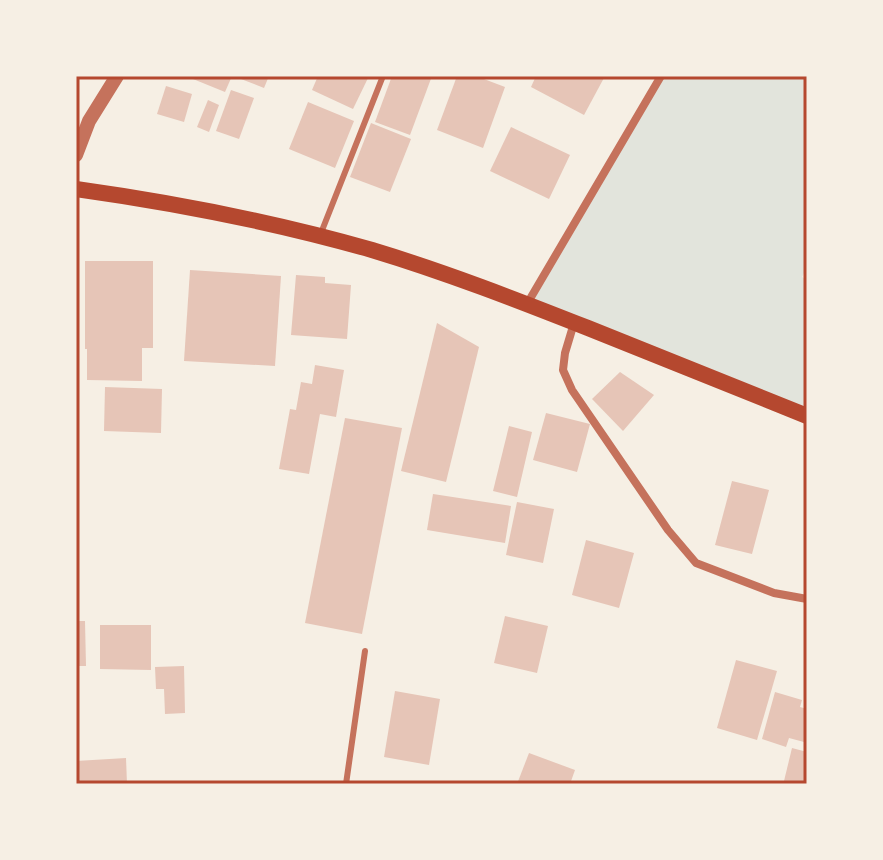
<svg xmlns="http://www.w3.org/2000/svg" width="883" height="860" viewBox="0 0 883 860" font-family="'DejaVu Sans',sans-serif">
	<rect width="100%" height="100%" fill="#f6efe4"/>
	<polygon fill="#e2e4dc" points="661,76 807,76 807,267 802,277 807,280 807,416 527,304"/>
	<g fill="#e6c5b7">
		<polygon points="194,76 232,76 225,92 193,79"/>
		<polygon points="242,76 269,76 264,88 241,79"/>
		<polygon points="318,76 369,76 353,109 312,90"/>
		<polygon points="392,76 432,76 410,135 375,122"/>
		<polygon points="457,76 476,76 505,87 483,148 437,130"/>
		<polygon points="536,76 605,76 584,115 531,87"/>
		<polygon points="166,86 192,94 184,122 157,114"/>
		<polygon points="231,90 254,98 239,139 216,131"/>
		<polygon points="208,100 219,105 209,132 197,127"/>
		<polygon points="308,102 354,121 335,168 289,149"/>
		<polygon points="371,123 411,139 390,192 350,177"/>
		<polygon points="511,127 570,155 549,199 490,171"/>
		<polygon points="85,261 153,261 153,348 142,348 142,381 87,380 87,349 85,349"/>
		<polygon points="190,270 281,276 275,366 184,361"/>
		<polygon points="296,275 325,277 325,283 351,285 347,339 291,335"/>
		<polygon points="437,323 479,347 446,482 401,471"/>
		<polygon points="315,365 344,370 336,417 320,414 309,474 279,469 290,409 296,410 301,382 312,384"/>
		<polygon points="620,372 654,395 623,431 592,399"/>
		<polygon points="105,387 162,389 161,433 104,431"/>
		<polygon points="546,413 590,424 577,472 533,460"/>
		<polygon points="345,418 402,428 362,634 305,623"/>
		<polygon points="509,426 532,432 517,497 493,491"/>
		<polygon points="732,481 769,490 752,554 715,545"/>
		<polygon points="433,494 511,506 505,543 427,530"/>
		<polygon points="517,502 554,509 543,563 506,555"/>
		<polygon points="586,540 634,553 619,608 572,595"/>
		<polygon points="505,616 548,626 537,673 494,663"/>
		<polygon points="76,621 85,621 86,666 76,666"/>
		<polygon points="100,625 151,625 151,670 100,669"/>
		<polygon points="736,660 777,671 757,740 717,728"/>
		<polygon points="184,666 185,713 165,714 164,689 156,689 155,667"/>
		<polygon points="395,691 440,699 429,765 384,757"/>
		<polygon points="775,692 802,700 800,707 807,709 807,731 804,742 789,738 786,747 762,739"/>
		<polygon points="792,748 807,752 807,784 797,784 784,781"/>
		<polygon points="529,753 575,770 570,784 517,784"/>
		<polygon points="126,758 127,784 76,784 76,761"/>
	</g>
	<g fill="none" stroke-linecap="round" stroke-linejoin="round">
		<g stroke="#c5725c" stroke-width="6">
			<polyline points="321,233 383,76"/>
			<polyline points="346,784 365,651"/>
		</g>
		<g stroke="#c5725c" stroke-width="8">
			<polyline points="527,304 661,76"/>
			<polyline points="574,323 565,353 563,370 572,390 668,530 696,563 774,593 807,599"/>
		</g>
		<polyline stroke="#c5725c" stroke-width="14" points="76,155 89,121 117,76"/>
		<path stroke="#b5482f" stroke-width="16" d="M76,189c100,14 198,33 296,61 73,22 145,50 216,78 73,29 146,58 219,88"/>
	</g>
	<rect width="883" height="860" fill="none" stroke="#f6efe4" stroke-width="156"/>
	<rect x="78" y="78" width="727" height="704" fill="none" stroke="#b5482f" stroke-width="3"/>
</svg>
